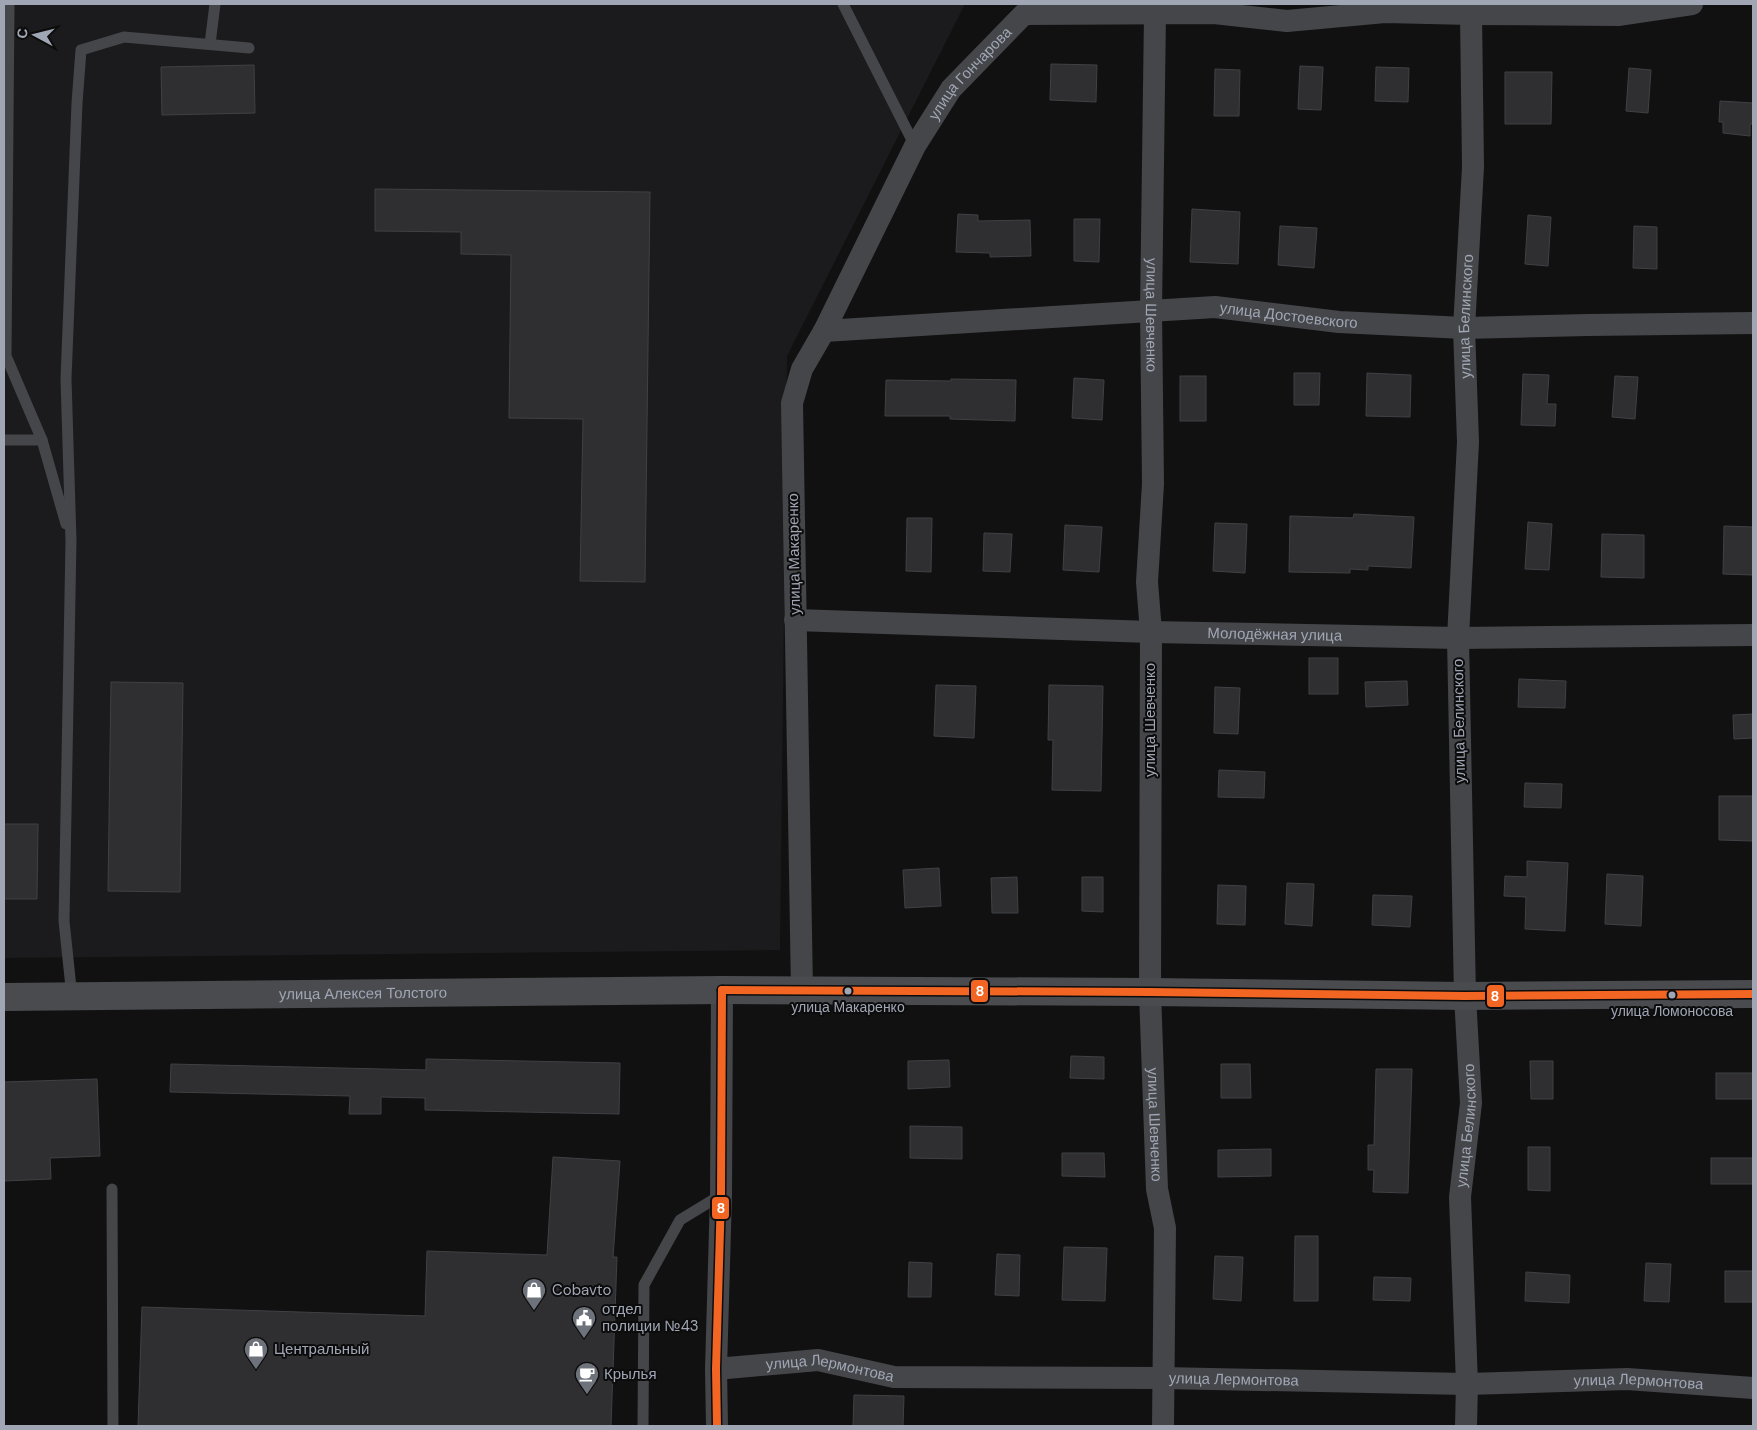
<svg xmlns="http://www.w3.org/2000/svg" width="1757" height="1430" viewBox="0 0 1757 1430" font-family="'DM Sans',sans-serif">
	<rect width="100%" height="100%" fill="#111"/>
	<polygon fill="#1b1b1d" points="4,4 965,4 787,356 780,950 4,958"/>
	<g fill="#2f2f31" stroke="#3f4145">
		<polygon points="1051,64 1097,65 1096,102 1050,100"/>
		<polygon points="254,65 255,113 162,115 161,67"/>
		<polygon points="1300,66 1323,67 1321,110 1298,109"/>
		<polygon points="1376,67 1409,68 1408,102 1375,101"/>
		<polygon points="1629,68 1651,70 1648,113 1626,111"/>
		<polygon points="1215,69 1240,70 1239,116 1214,116"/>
		<polygon points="1505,72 1552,72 1551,124 1505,124"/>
		<polygon points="1720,101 1753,103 1753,124 1750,124 1750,136 1723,133 1723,122 1719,122"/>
		<polygon points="375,189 650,192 645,582 580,581 583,419 509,418 511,255 461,254 461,232 375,231"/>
		<polygon points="1192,209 1240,212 1238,264 1190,262"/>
		<polygon points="958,214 978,215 978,221 1030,220 1031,256 990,257 990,253 956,252"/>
		<polygon points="1528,215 1551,217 1548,266 1525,264"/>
		<polygon points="1074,219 1100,219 1099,262 1074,261"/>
		<polygon points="1280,226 1317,228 1314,268 1278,265"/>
		<polygon points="1634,226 1657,227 1657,269 1633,268"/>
		<polygon points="1294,373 1320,373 1319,405 1294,405"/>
		<polygon points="1367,373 1411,375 1410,417 1366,416"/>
		<polygon points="1523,374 1549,375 1547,404 1556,404 1555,426 1521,425"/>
		<rect x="1180" y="376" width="26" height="45"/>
		<polygon points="1615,376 1638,377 1635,419 1612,417"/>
		<polygon points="1074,378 1104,380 1102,420 1072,418"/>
		<polygon points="951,379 1016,380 1015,421 950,419 950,416 885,416 886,380 951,381"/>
		<polygon points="1354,514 1414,517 1411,568 1368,566 1368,570 1350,569 1350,573 1289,572 1290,516 1353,518"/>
		<polygon points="907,518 932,518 931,572 906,571"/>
		<polygon points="1528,522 1552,524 1549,570 1525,569"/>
		<polygon points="1215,523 1247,524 1245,573 1213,571"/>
		<polygon points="1065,525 1102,527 1099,572 1063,570"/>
		<polygon points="1724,526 1753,527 1753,575 1723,574"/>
		<polygon points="984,533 1012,534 1010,572 983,571"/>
		<polygon points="1602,534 1644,535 1644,578 1601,577"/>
		<rect x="1309" y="658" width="29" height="36"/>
		<polygon points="1519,679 1566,681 1565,708 1518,707"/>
		<polygon points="1407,681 1408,705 1366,707 1365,682"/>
		<polygon points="111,682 183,683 180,892 108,891"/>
		<polygon points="936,685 976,686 974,738 934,736"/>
		<polygon points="1049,685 1103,686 1101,791 1052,790 1053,740 1048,740"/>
		<polygon points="1215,687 1240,688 1238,734 1214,733"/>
		<polygon points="1753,714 1753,738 1734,739 1733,715"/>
		<polygon points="1219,770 1265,772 1264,798 1218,797"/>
		<polygon points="1525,783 1562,784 1561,808 1524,807"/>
		<polygon points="1719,796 1753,796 1753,841 1719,840"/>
		<polygon points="4,824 38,824 37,899 4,899"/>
		<polygon points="1527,861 1568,863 1565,931 1525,929 1526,897 1504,896 1505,876 1527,877"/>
		<polygon points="939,868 941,906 905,908 903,870"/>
		<polygon points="1607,874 1643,876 1641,926 1605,924"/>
		<polygon points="1017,877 1018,913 992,913 991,878"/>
		<polygon points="1082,877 1103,877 1103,912 1082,911"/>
		<polygon points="1287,883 1314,884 1312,926 1285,924"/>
		<polygon points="1218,885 1246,886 1245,925 1217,924"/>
		<polygon points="1373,895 1412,896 1410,927 1372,925"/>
		<polygon points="1071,1056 1104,1057 1104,1079 1070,1078"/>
		<polygon points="426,1059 620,1063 619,1114 425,1110 425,1098 381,1097 381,1114 349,1114 350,1096 170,1092 171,1064 426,1070"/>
		<polygon points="949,1060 950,1087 908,1089 908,1061"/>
		<polygon points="1530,1061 1553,1061 1553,1099 1531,1099"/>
		<polygon points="1221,1064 1250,1064 1251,1098 1221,1098"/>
		<polygon points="1376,1069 1412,1069 1408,1193 1373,1192 1374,1170 1368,1170 1368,1145 1374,1145"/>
		<rect x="1716" y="1073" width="37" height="26"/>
		<polygon points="97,1079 100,1156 50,1158 51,1179 4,1181 4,1082"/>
		<polygon points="910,1126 962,1127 962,1159 910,1158"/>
		<polygon points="1528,1147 1550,1147 1550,1191 1528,1190"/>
		<polygon points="1271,1149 1271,1176 1218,1177 1218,1150"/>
		<polygon points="1062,1153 1104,1153 1105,1177 1062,1176"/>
		<polygon points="553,1157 620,1161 613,1257 617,1257 611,1426 138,1426 142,1307 425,1316 427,1251 547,1255"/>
		<rect x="1711" y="1158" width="42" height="26"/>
		<polygon points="1295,1236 1318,1236 1318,1301 1294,1301"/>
		<polygon points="1064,1247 1107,1248 1105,1301 1062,1300"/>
		<polygon points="997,1254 1020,1255 1019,1296 995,1295"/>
		<polygon points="1215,1256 1243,1257 1241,1301 1213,1299"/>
		<polygon points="909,1262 932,1263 931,1297 908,1297"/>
		<polygon points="1646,1263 1671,1264 1669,1302 1644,1301"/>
		<rect x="1725" y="1271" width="28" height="31"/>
		<polygon points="1526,1272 1570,1275 1569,1303 1525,1301"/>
		<polygon points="1374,1277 1411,1278 1410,1301 1373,1300"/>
		<polygon points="854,1395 904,1396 903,1426 853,1426"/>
	</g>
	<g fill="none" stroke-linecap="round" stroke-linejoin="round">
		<g stroke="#45464a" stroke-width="11">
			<polyline points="9,4 6,356 42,440 66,524"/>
			<polyline points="843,4 915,146"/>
			<polyline points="210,44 215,4"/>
			<polyline points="4,440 42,440"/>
			<polyline points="72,997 64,921 71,541 66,379 77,103 81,50 124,37 249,48"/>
			<polyline points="112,1189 113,1426"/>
			<polyline points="643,1426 644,1285 680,1220 721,1195"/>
		</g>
		<g stroke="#45464a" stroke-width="22">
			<path id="s1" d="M1155,13l-4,298 2,173 -6,98 4,50 -1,360 7,197 8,39 -2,198"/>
			<path id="s2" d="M824,331l391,-24 124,15 125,6 124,-3 165,-2"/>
			<path id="s3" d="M795,620l356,12 307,6 295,-3"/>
			<path id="s4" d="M802,991l-10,-588 10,-34 22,-38 91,-185 36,-57 73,-75 190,-1 73,8 98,-9 86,2 147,1 74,-11"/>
			<path id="s5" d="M716,1369l102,-9 76,17 269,1 304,6 160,-5 126,9"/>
			<polyline points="717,1426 716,1369 721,1195 722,990"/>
			<path id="s6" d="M1466,1426l1,-42 -7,-187 11,-94 -6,-107 -7,-358 10,-196 -4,-114 9,-161 -2,-153"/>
		</g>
		<path stroke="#494b4f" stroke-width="28" id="s7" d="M4,997l718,-7 428,2 315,4 288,-2"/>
		<g stroke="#0c0c0d" stroke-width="11">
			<g id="bus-1">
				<polyline points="722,990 1150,992 1465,996 1753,994"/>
				<polyline points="717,1426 716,1369 721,1195 722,990"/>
			</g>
		</g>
		<use href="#bus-1" stroke="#f26522" stroke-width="8"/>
	</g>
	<defs>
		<g id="shop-pin" transform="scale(1.25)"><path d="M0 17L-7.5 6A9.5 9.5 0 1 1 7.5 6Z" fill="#6e727b" stroke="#0c0c0d"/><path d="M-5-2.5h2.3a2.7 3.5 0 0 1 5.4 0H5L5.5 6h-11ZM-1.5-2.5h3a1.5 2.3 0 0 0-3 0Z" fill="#fff"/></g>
		<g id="civic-pin" transform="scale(1.25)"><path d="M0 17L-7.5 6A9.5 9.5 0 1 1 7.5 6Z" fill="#6e727b" stroke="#0c0c0d"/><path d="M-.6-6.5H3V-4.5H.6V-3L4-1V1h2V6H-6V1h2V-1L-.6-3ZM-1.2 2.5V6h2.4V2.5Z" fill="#fff"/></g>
		<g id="cafe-pin" transform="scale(1.25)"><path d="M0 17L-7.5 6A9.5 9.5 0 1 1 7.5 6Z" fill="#6e727b" stroke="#0c0c0d"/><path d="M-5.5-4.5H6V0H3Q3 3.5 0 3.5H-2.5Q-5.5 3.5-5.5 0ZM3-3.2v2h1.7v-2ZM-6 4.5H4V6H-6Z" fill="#fff"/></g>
	</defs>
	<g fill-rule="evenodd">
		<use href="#shop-pin" x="534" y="1290"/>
		<use href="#civic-pin" x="584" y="1318"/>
		<use href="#shop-pin" x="256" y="1349"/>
		<use href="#cafe-pin" x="587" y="1374"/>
	</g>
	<g fill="#a0a6b4" stroke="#0c0c0d" stroke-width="2">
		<circle cx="848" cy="991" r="4.5"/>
		<circle cx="1672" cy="995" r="4.5"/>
	</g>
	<g text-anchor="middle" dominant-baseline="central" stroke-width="4" stroke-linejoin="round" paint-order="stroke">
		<g font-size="14" fill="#a0a6b4" stroke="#0c0c0d">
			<text x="848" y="1007">улица Макаренко</text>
			<text x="1672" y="1011">улица Ломоносова</text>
		</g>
		<g font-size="15" fill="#a0a6b4" stroke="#0c0c0d">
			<text stroke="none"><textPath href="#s4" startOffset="965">улица Гончарова</textPath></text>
			<text stroke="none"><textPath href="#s1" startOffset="302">улица Шевченко</textPath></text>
			<text stroke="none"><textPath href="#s2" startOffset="466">улица Достоевского</textPath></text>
			<text stroke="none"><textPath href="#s6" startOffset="1111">улица Белинского</textPath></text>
			<text transform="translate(794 554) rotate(-91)">улица Макаренко</text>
			<text stroke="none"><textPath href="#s3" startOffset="480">Молодёжная улица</textPath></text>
			<text transform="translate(1150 720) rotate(-90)">улица Шевченко</text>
			<text transform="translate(1459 721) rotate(-91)">улица Белинского</text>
			<text stroke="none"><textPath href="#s7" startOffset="359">улица Алексея Толстого</textPath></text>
			<text stroke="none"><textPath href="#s1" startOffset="1112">улица Шевченко</textPath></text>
			<text stroke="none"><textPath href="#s6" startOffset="301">улица Белинского</textPath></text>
			<text stroke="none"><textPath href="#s5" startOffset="115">улица Лермонтова</textPath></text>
			<text stroke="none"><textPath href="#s5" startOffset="520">улица Лермонтова</textPath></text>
			<text stroke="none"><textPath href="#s5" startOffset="925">улица Лермонтова</textPath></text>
		</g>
		<g font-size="15" fill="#a0a6b4" stroke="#0c0c0d" text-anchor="start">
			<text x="552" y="1290">Cobavto</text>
			<text x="602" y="1309">отдел<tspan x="602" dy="17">полиции №43</tspan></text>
			<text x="274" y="1349">Центральный</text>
			<text x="604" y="1374">Крылья</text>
		</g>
	</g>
	<g stroke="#0c0c0d" stroke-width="2">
		<rect x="970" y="979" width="19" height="24" rx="5" fill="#f26522"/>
		<rect x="1486" y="984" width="19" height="24" rx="5" fill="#f26522"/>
		<rect x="711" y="1196" width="19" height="24" rx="5" fill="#f26522"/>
	</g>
	<g font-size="14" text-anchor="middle" font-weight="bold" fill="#fff">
		<text x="980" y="996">8</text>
		<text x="1495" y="1001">8</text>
		<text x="721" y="1213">8</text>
	</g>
	<rect width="1757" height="1430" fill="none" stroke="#a0a6b4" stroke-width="10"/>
	<g transform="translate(35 35) rotate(277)" stroke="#0c0c0d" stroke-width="4" paint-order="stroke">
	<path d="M0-4L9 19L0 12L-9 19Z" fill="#a0a6b4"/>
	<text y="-8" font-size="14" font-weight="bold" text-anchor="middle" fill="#a0a6b4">С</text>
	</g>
</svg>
